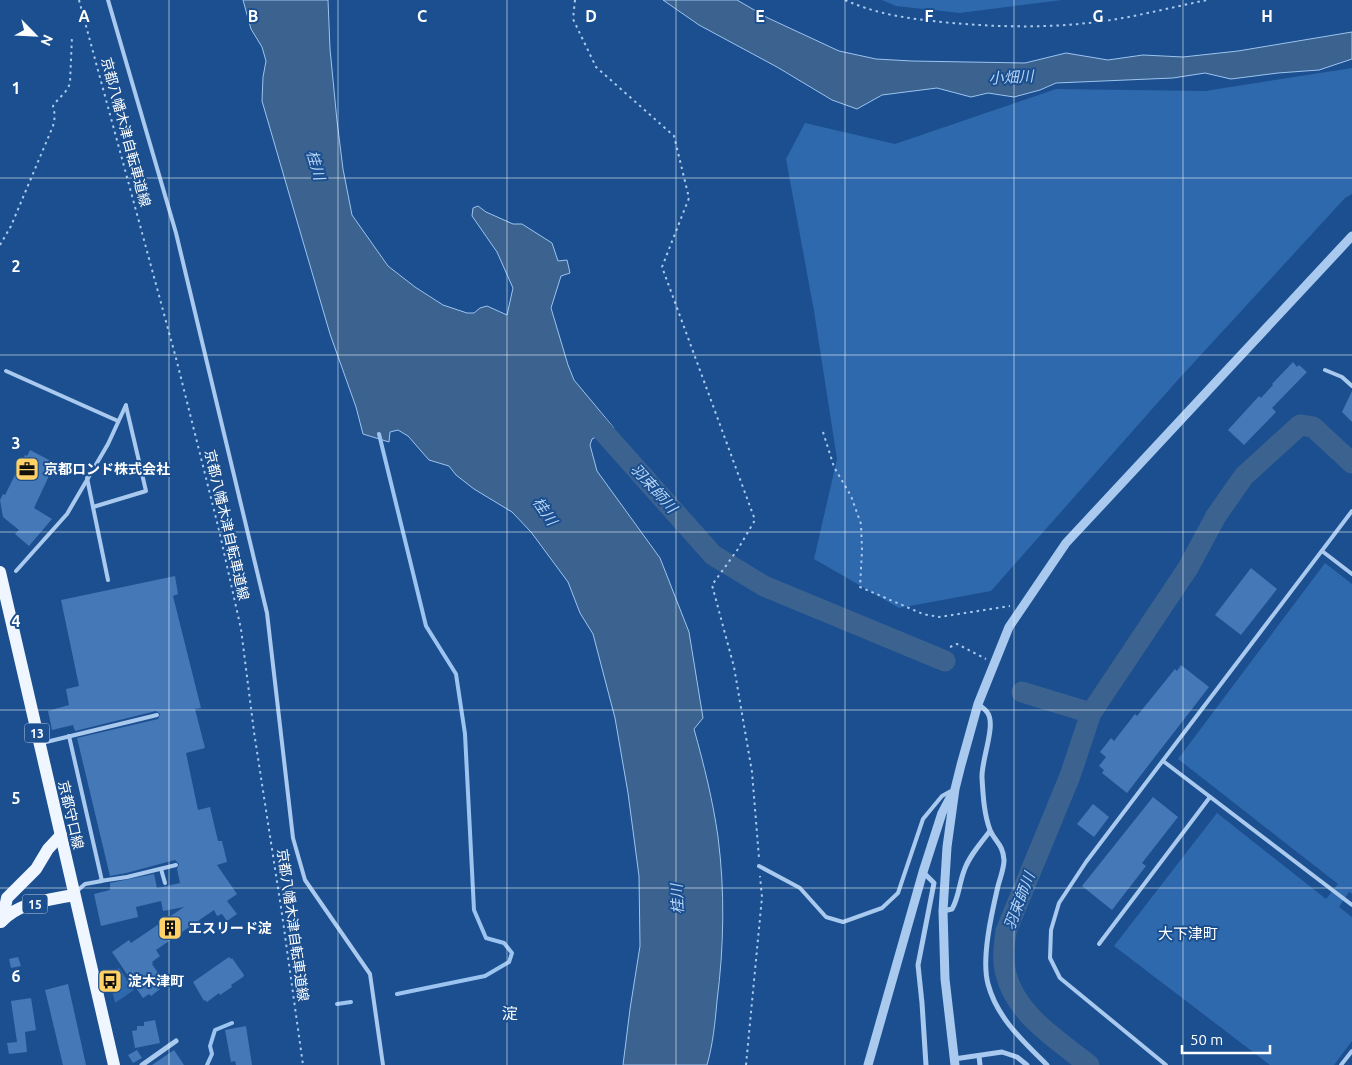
<svg xmlns="http://www.w3.org/2000/svg" width="1352" height="1065" viewBox="0 0 1352 1065" font-family="Ubuntu,'Noto Sans JP',sans-serif">
	<rect width="100%" height="100%" fill="#1b4f8f"/>
	<g fill="#2e69ad">
		<polygon points="882,0 1062,0 960,13 896,6"/>
		<polygon points="1352,68 1352,194 1345,198 1176,382 991,591 899,608 814,559 837,459 814,311 786,159 805,123 895,144 1056,89 1205,91"/>
		<polygon points="1325,563 1352,584 1352,894 1349,892 1339,907 1352,917 1352,1041 1334,1065 1270,1065 1114,946 1217,813 1326,899 1338,884 1178,759"/>
		<polygon points="119,968 134,990 115,1003 109,975"/>
	</g>
	<g fill="#3c6290" stroke="#9cc4f0">
		<path d="M243,0h85l2,49 7,72 6,48 9,46 36,51 27,21 28,18 24,8h7l6,-5 7,-2 20,9 6,-27 -16,-36 -25,-36 1,-8 5,-2 8,6 27,12h9l30,19 6,18 9,-1 3,13 -9,3 -10,32 17,57 6,15 40,48 -22,11 -2,6 7,26 63,87 29,74 14,86 -9,11c10,36 19,72 24,108 7,54 6,110 -1,164 -2,22 -4,43 -10,64h-84l7,-56 10,-63 -1,-70 -11,-83 -13,-75 -22,-84 -13,-21 -12,-31 -37,-50 -19,-20 -38,-23 -18,-14 -7,-9 -20,-6 -21,-24 -10,-6 -8,2 -1,10 -26,-8 -7,-27 -26,-73 -68,-233 1,-24 3,-16 -4,-14 -11,-18z"/>
		<polygon points="663,0 737,0 768,18 839,51 876,59 912,61 1025,63 1066,53 1108,60 1143,55 1183,57 1238,51 1352,32 1352,59 1319,70 1278,73 1231,79 1205,73 1173,78 1056,83 1040,90 1014,97 988,93 971,97 937,88 882,95 857,109 832,100 777,67 699,25"/>
	</g>
	<g fill="none" stroke-linecap="round" stroke-linejoin="round">
		<g stroke="#9cc4f0" stroke-width="4">
			<polyline points="379,434 426,626 456,674 465,734 474,910 486,938 504,943 512,953 509,962 485,976 397,994"/>
			<polyline points="337,1004 351,1002"/>
			<polyline points="207,1065 212,1054 210,1046 215,1030 232,1023"/>
		</g>
		<g stroke="#3c6290" stroke-width="21">
			<polyline points="584,410 713,555 764,586 945,661"/>
			<polyline points="1022,692 1091,713"/>
			<path d="M1089,1065c-31,-25 -73,-50 -83,-91 -4,-14 -2,-29 0,-43l64,-155 21,-63 97,-145 28,-52 28,-40 56,-51 13,2 39,36"/>
		</g>
	</g>
	<g fill="#4478b7">
		<polygon points="1293,362 1297,367 1299,365 1307,372 1272,408 1276,412 1244,445 1228,430 1259,396 1261,398 1273,385 1272,384"/>
		<polygon points="1352,391 1352,422 1342,412"/>
		<polygon points="30,450 55,463 34,508 52,519 29,546 15,534 19,530 3,517 0,500 3,494 5,495 25,455 27,456"/>
		<polygon points="1251,568 1277,589 1241,635 1215,615"/>
		<polygon points="175,576 178,594 173,596 201,708 195,709 205,748 186,753 198,810 210,807 218,841 222,841 227,862 217,865 237,894 227,901 237,914 227,921 222,914 217,916 214,910 156,950 160,956 152,962 153,963 152,964 158,973 156,974 162,985 159,987 160,989 151,996 149,994 143,998 112,952 129,940 131,943 184,907 163,911 161,901 136,907 138,917 101,926 94,894 110,890 110,883 154,874 157,888 180,883 177,869 179,864 175,860 126,873 110,876 77,738 158,719 160,714 156,711 75,731 73,725 52,730 48,711 69,705 66,689 79,686 61,600"/>
		<polygon points="1181,665 1209,687 1127,793 1102,773 1104,770 1099,766 1106,757 1100,752 1111,738 1114,741 1135,714 1137,716 1175,669 1177,671"/>
		<polygon points="1153,797 1178,817 1142,863 1146,866 1112,910 1082,886"/>
		<polygon points="1093,804 1109,817 1094,837 1077,824"/>
		<polygon points="18,957 21,966 11,968 9,959"/>
		<polygon points="229,957 231,959 232,958 244,975 243,977 231,985 232,987 220,995 219,993 207,1002 205,1000 204,1001 193,982"/>
		<polygon points="68,984 86,1065 63,1065 45,990"/>
		<polygon points="31,998 36,1030 25,1032 27,1052 9,1054 7,1043 17,1042 11,1001"/>
		<polygon points="155,1020 160,1043 135,1048 132,1031 137,1030 137,1026 144,1026 144,1022"/>
		<polygon points="246,1026 252,1065 236,1065 235,1061 231,1062 225,1030"/>
		<polygon points="137,1050 142,1058 133,1063 128,1055"/>
		<polygon points="174,1050 184,1065 152,1065"/>
	</g>
	<g fill="none" stroke-linecap="round" stroke-linejoin="round">
		<g stroke="#a9c9ee" stroke-width="2" stroke-dasharray="2.5 4" stroke-linecap="butt">
			<polyline points="79,0 177,362 219,530 241,629 254,732 282,914 303,1065"/>
			<polyline points="575,0 573,19 596,67 674,136 689,198 662,267 755,520 738,549 712,585 734,667 752,772 759,858"/>
			<path d="M845,0c36,16 68,19 107,23 45,4 91,5 136,0 40,-4 80,-15 119,-23"/>
			<path d="M0,245l11,-19 42,-100 2,-10 -2,-10c5,-8 14,-13 17,-23l2,-47"/>
			<polyline points="823,432 834,467 851,496 861,524 862,550 860,587 923,614 939,617 1010,606"/>
			<polyline points="950,647 957,644 986,659"/>
			<polyline points="746,1065 762,897 760,876"/>
		</g>
		<g stroke="#a9c9ee" stroke-width="4">
			<polyline points="108,0 176,233 267,613 293,838 305,880 370,974 383,1065"/>
			<polyline points="1325,370 1342,377 1352,386"/>
			<polyline points="6,371 118,421"/>
			<polyline points="87,478 108,580"/>
			<polyline points="93,507 146,491 126,406"/>
			<polyline points="1322,551 1352,574"/>
			<polyline points="16,571 67,514 108,444 126,405"/>
			<polyline points="69,736 102,881 85,884 77,891"/>
			<polyline points="42,743 157,715"/>
			<polyline points="1163,761 1352,905"/>
			<polyline points="759,866 800,888 826,917 843,922 882,908 898,893 923,819 942,796 951,791"/>
			<polyline points="161,869 165,883"/>
			<polyline points="100,881 127,877 176,865"/>
			<polyline points="1099,944 1210,797"/>
			<polyline points="1166,1065 1060,978 1050,958 1051,930 1059,903 1086,862 1352,511"/>
			<polyline points="1341,1065 1352,1051"/>
		</g>
		<g stroke="#a9c9ee" stroke-width="5">
			<path d="M978,704c3,3 7,5 9,8 10,12 -6,48 -5,66 1,17 2,36 8,52 5,12 13,14 14,30 0,9 -4,18 -6,26 -6,26 -17,72 -10,98 9,34 35,57 59,81"/>
			<polyline points="923,872 934,883 918,965 922,1003 926,1065"/>
			<path d="M943,911l9,-2c7,-12 7,-25 12,-38 5,-15 17,-28 26,-40"/>
			<polyline points="979,1056 980,1065"/>
			<polyline points="954,1059 1002,1052 1017,1057 1027,1065"/>
			<polyline points="142,1065 176,1041"/>
		</g>
		<g stroke="#a9c9ee" stroke-width="9">
			<polyline points="868,1065 923,872 942,813 951,796"/>
			<polyline points="955,1065 945,979 943,911 947,847 955,789 961,765 978,704 1009,627 1066,543 1352,236"/>
		</g>
		<g stroke="#f0f6ff" stroke-width="12">
			<polyline points="0,572 114,1065"/>
			<polyline points="2,921 7,898 36,869 48,849 61,835"/>
			<path d="M1,922c18,-20 48,-22 73,-27"/>
		</g>
	</g>
	<path fill="none" stroke="#fff" stroke-width="1" stroke-opacity="0.55" d="M169,0v1065M338,0v1065M507,0v1065M676,0v1065M845,0v1065M1014,0v1065M1183,0v1065M0,178h1352M0,355h1352M0,532h1352M0,710h1352M0,888h1352"/>
	<defs>
		<g id="office-square" transform="scale(1.25)"><rect x="-9" y="-9" width="18" height="18" rx="4" fill="#ffd166" stroke="#1b4f8f"/><path d="M-6-3h4V-5.5h4V-3h4V5H-6ZM-1-4.5V-3h2v-1.5ZM-6 0V1H6V0Z" fill="#111"/></g>
		<g id="building-square" transform="scale(1.25)"><rect x="-9" y="-9" width="18" height="18" rx="4" fill="#ffd166" stroke="#1b4f8f"/><path d="M-4-6H4V6H1V3H-1V6H-4ZM-2.5-4.3h1.7v1.8h-1.7ZM.8-4.3h1.7v1.8H.8ZM-2.5-1h1.7V.8h-1.7ZM.8-1h1.7V.8H.8Z" fill="#111"/></g>
		<g id="bus-square" transform="scale(1.25)"><rect x="-9" y="-9" width="18" height="18" rx="4" fill="#ffd166" stroke="#1b4f8f"/><path d="M-5-6H5V4H4V6H2V4H-2V6H-4V4H-5ZM-3.5-4V0h7V-4ZM-3.5 1.2v1.5H-2V1.2ZM2 1.2v1.5H3.5V1.2Z" fill="#111"/></g>
	</defs>
	<g fill-rule="evenodd">
		<use href="#office-square" x="27" y="469"/>
		<use href="#building-square" x="170" y="928"/>
		<use href="#bus-square" x="110" y="981"/>
	</g>
	<g text-anchor="middle" dominant-baseline="central" stroke-width="4" stroke-linejoin="round" paint-order="stroke">
		<g fill="#1b4f8f" stroke="#bbcadd" stroke-width="1">
			<rect x="24.5" y="723.5" width="25" height="19" rx="4"/>
			<rect x="22.5" y="894.5" width="25" height="19" rx="4"/>
		</g>
		<g font-size="12" font-weight="bold" fill="#fff">
			<text x="37" y="733">13</text>
			<text x="35" y="904">15</text>
		</g>
		<g font-size="14" fill="#fff" stroke="#1b4f8f">
			<text transform="translate(126 132) rotate(75)">京都八幡木津自転車道線</text>
			<text transform="translate(227 525) rotate(77)">京都八幡木津自転車道線</text>
			<text transform="translate(71 815) rotate(77)">京都守口線</text>
			<text transform="translate(293 925) rotate(82)">京都八幡木津自転車道線</text>
		</g>
		<g font-size="14" font-weight="bold" fill="#fff" stroke="#1b4f8f" text-anchor="start">
			<text x="44" y="469">京都ロンド株式会社</text>
			<text x="188" y="928">エスリード淀</text>
			<text x="128" y="981">淀木津町</text>
		</g>
		<g font-size="15" font-style="italic" fill="#b5d3f5" stroke="#1b4f8f">
			<text transform="translate(1011 77) rotate(-3)">小畑川</text>
			<text transform="translate(316 165) rotate(74)">桂川</text>
			<text transform="translate(654 488) rotate(48)">羽束師川</text>
			<text transform="translate(545 511) rotate(55)">桂川</text>
			<text transform="translate(677 899) rotate(-93)">桂川</text>
			<text transform="translate(1019 901) rotate(-69)">羽束師川</text>
		</g>
		<g font-size="15" fill="#fff" stroke="#1b4f8f">
			<text x="1188" y="933">大下津町</text>
		</g>
		<g font-size="16" fill="#fff" stroke="#1b4f8f">
			<text x="510" y="1013">淀</text>
		</g>
	</g>
	<g font-size="16" text-anchor="middle" font-weight="bold" fill="#fff" stroke="#1b4f8f" stroke-width="4" stroke-linejoin="round" paint-order="stroke">
		<text x="84" y="22">A</text>
		<text x="253" y="22">B</text>
		<text x="422" y="22">C</text>
		<text x="591" y="22">D</text>
		<text x="760" y="22">E</text>
		<text x="929" y="22">F</text>
		<text x="1098" y="22">G</text>
		<text x="1267" y="22">H</text>
		<text x="16" y="94">1</text>
		<text x="16" y="272">2</text>
		<text x="16" y="449">3</text>
		<text x="16" y="627">4</text>
		<text x="16" y="804">5</text>
		<text x="16" y="982">6</text>
	</g>
	<g transform="translate(35 35) rotate(114)" stroke="#1b4f8f" stroke-width="4" paint-order="stroke">
	<path d="M0-4L9 19L0 12L-9 19Z" fill="#ffffff"/>
	<text y="-8" font-size="14" font-weight="bold" text-anchor="middle" fill="#ffffff">N</text>
	</g>
	<path d="M1182 1045v8h88v-8" fill="none" stroke="#ffffff" stroke-width="2.5"/>
	<text x="1190" y="1045" font-size="15" fill="#ffffff" stroke="#1b4f8f" stroke-width="4" paint-order="stroke">50 m</text>
</svg>
